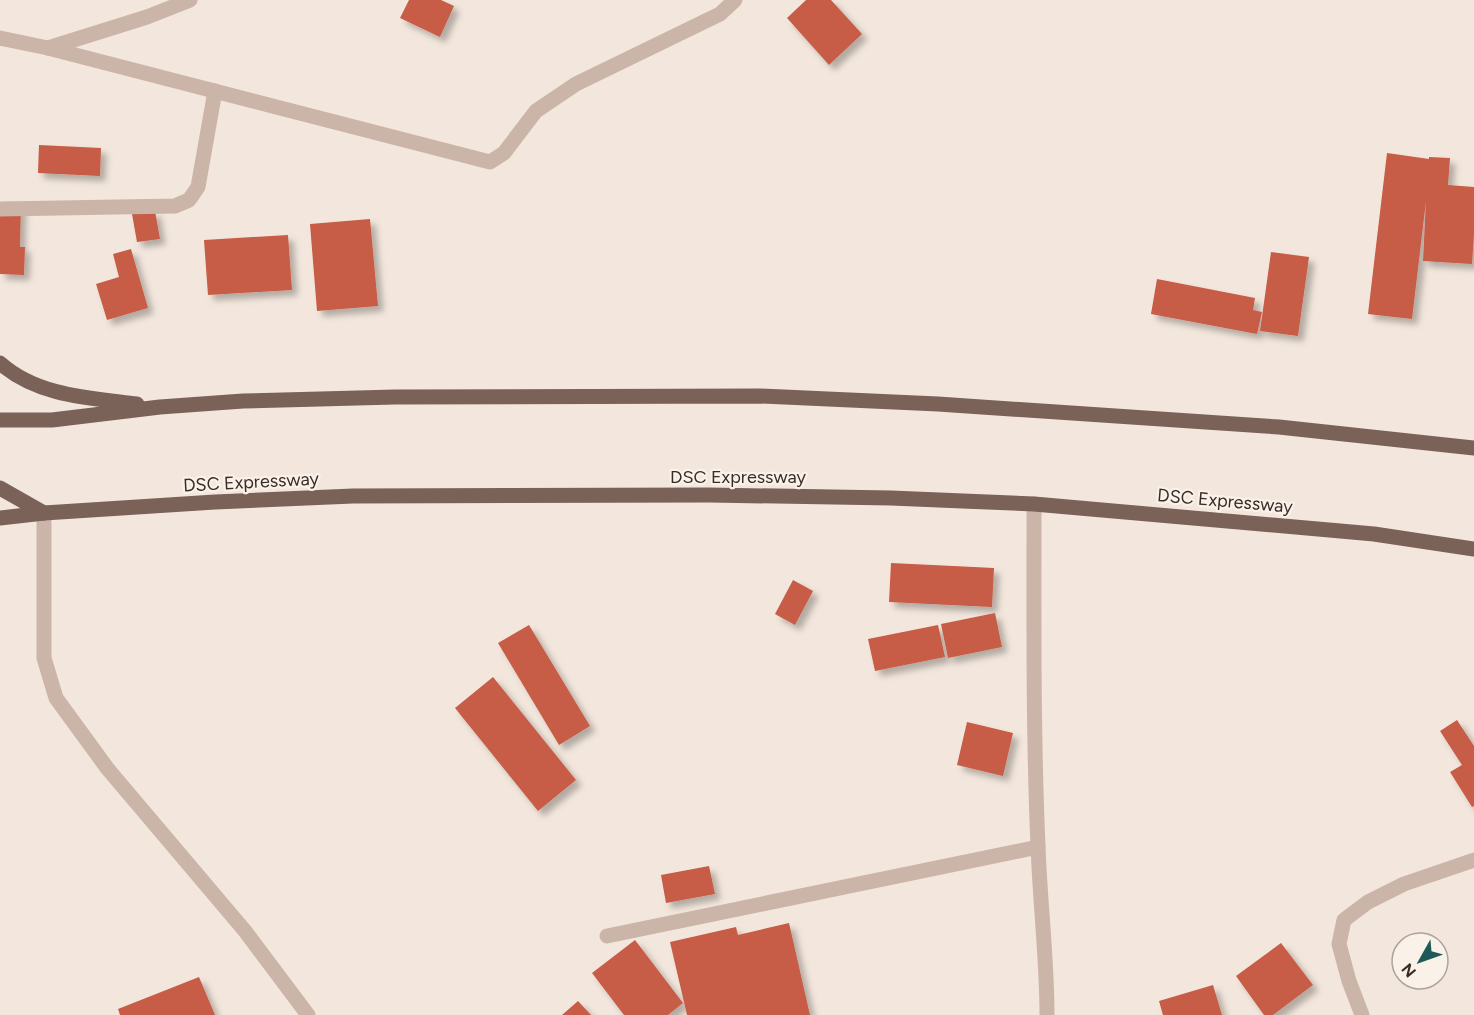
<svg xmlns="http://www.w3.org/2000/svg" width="1474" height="1015" viewBox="0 0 1474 1015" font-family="Figtree,sans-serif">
	<defs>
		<filter id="shadow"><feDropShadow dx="5.5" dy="5.5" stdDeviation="3" flood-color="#0004"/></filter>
	</defs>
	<rect width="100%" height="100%" fill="#f3e7dd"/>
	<g fill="#c75b46" filter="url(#shadow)">
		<polygon points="409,0 441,0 454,6 440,37 400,18"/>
		<polygon points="806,0 831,0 862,34 829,65 787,18"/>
		<polygon points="39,145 101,148 100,176 38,173"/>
		<polygon points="1387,153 1429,159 1429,157 1450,158 1448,185 1474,187 1474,234 1472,264 1423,261 1426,201 1412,319 1368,314"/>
		<polygon points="0,202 21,202 20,247 25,247 24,275 0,274"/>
		<polygon points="155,211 160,239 137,242 132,214"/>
		<polygon points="370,219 378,306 317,311 310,224"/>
		<polygon points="288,235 292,290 208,295 204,240"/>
		<polygon points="131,249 148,308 107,320 96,284 119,277 113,254"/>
		<polygon points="1271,252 1309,257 1298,336 1260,331"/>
		<polygon points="1157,279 1255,298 1253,310 1262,312 1257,334 1151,314"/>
		<polygon points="891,563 994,568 992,607 889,602"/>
		<polygon points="793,580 813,591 795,625 775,614"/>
		<polygon points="995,613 1002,647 948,658 941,624"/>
		<polygon points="529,625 590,726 559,745 498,643"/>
		<polygon points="938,625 945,657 875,671 868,639"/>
		<polygon points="493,677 576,780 538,811 455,708"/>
		<polygon points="1457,720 1474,746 1474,806 1472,807 1450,772 1462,765 1440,731"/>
		<polygon points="967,722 1013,733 1003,776 957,765"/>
		<polygon points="709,866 715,894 666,903 661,875"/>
		<polygon points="789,923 810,1015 687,1015 670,942 736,927 738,935"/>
		<polygon points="635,940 683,1003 668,1015 624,1015 592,973"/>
		<polygon points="1281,943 1313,985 1273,1015 1264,1015 1236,976"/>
		<polygon points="199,977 215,1015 120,1015 118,1009"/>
		<polygon points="1213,985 1222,1015 1163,1015 1159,1001"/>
		<polygon points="578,1001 591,1015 562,1015"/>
	</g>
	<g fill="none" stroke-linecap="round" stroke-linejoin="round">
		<g stroke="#cbb5a8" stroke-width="15">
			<polyline points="0,38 48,48 490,162 504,153 536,111 576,84 720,14 735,0"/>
			<polyline points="48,48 147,17 190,0"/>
			<polyline points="0,209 175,206 189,200 198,187 215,91"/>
			<path d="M1034,504c0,114 -1,228 4,342 2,57 9,113 9,169"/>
			<polyline points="44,513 44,658 56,698 107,768 245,931 308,1015"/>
			<polyline points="607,936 1038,847"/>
			<polyline points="1362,1015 1349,981 1339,944 1344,920 1368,902 1404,884 1474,860"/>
		</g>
		<g stroke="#7a6259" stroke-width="15">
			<path d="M0,363c37,33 89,35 137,41"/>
			<polyline points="0,420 52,420 160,407 243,401 395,397 760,396 938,404 1279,427 1474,448"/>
			<polyline points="0,488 44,513"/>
			<polyline points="0,518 44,513 215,502 353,496 709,495 891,498 1034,504 1374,534 1474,549"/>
		</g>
	</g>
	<g text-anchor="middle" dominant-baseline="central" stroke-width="4.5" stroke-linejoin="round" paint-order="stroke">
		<g font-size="18" fill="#382c28" stroke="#faf1e9">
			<text x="738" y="477">DSC Expressway</text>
			<text transform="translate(251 482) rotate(-3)">DSC Expressway</text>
			<text transform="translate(1225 501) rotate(5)">DSC Expressway</text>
		</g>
	</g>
	<g transform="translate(1420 961) rotate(230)"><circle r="28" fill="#faf1e9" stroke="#aca29c" stroke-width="1.5"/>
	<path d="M0-4.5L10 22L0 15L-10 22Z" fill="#1d5a59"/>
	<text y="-9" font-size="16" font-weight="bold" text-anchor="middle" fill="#382c28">N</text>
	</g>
</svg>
